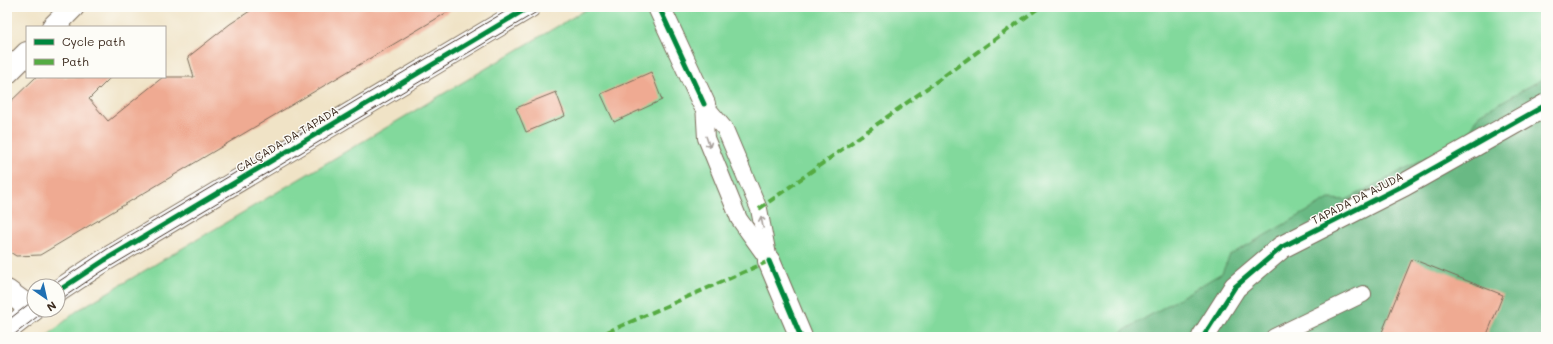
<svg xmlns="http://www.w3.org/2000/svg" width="1553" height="344" viewBox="0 0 1553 344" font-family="Mali,sans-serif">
	<rect width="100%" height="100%" fill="#fdfcf7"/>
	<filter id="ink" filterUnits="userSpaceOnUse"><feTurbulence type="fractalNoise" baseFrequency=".025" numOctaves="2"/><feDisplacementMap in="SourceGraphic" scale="8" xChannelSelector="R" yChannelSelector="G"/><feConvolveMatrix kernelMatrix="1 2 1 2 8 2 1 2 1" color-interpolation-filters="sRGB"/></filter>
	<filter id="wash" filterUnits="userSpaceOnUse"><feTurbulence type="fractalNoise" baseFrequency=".012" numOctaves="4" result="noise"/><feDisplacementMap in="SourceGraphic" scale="16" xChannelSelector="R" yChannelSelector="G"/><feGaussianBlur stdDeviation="0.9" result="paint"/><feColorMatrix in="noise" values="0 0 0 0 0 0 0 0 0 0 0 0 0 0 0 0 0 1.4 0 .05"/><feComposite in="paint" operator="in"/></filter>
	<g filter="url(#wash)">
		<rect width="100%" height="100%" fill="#f0e3c6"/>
		<polygon fill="#82d99c" stroke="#5e825d" points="590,7 1546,7 1546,337 46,337 78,310"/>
		<polygon fill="#69b984" stroke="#527251" points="1546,77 1546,337 1113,337 1222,273 1230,255 1329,199 1346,200 1467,136 1480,114"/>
		<g id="blocks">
			<g fill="#efaa92">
				<polygon points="256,7 456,7 40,255 16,256 7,250 7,105 36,77 111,77 89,99 108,121 163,77 194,77 188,57 230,24"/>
				<polygon points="651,72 662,100 614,122 601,94"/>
				<polygon points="556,92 565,116 526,132 516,108"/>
				<polygon points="1412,259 1503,295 1486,337 1380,337"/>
			</g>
		</g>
	</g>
	<g filter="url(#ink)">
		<use href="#blocks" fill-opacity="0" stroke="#7a6b59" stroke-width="1"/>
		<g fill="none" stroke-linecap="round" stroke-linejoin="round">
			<g stroke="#7a6b59" stroke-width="18">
				<g id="service">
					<polyline points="704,104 706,138 739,219 769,261"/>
					<polyline points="704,104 725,129 759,209 768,255"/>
					<polyline points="1274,337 1363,294"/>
				</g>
			</g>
			<g stroke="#7a6b59" stroke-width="24">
				<g id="minor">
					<polyline points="659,7 704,104"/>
					<polyline points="53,27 73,7"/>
					<polyline points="7,73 27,53"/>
					<polyline points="769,261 801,337"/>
					<polyline points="7,291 33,310"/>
					<polyline points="1203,337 1235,287 1282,247 1404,185 1546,105"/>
				</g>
			</g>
			<g stroke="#7a6b59" stroke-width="24">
				<g id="tertiary">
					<polyline points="58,291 105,260 529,7"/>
					<polyline points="7,330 34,309"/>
				</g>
			</g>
			<use href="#service" stroke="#fff" stroke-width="16"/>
			<use href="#minor" stroke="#fff" stroke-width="22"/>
			<use href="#tertiary" stroke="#fff" stroke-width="22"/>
			<g stroke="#3b2a1e" stroke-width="1">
				<polyline points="52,286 109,248 513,7"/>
				<polyline points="58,301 101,272 545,7"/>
				<polyline points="7,321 34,300"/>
				<polyline points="11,337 46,310"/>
			</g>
			<g stroke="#55ab43" stroke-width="4" stroke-dasharray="8 4" stroke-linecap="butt">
				<polyline points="759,209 1040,7"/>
				<polyline points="596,337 769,261"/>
			</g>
			<g stroke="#fdfcf7" stroke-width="8">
				<g id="cycleway">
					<polyline points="659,7 704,104"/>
					<polyline points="769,261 801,337"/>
					<polyline points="58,291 105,260 529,7"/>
					<polyline points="1203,337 1235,287 1282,247 1404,185 1546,105"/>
				</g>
			</g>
			<use href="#cycleway" stroke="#00873e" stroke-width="5"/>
		</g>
		<defs><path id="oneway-shaft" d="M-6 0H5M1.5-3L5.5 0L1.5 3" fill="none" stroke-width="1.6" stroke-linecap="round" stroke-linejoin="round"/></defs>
		<g stroke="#a79f9a">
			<use href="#oneway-shaft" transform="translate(708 142) rotate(71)"/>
			<use href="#oneway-shaft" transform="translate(762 222) rotate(-101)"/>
		</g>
	</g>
	<g text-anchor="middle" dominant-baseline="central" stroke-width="3" stroke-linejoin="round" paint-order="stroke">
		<g font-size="11" fill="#3b2a1e" stroke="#fdfcf7">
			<text transform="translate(287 139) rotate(-31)">CALÇADA DA TAPADA</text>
			<text transform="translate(1357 198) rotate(-27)">TAPADA DA AJUDA</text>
		</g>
	</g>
	<rect width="1553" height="344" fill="none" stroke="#fdfcf7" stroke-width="24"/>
	<rect x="26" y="26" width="140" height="52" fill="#fdfcf7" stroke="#afa8a0"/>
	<rect x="34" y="39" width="20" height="6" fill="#00873e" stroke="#afa8a0"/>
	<text x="62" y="46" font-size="12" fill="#3b2a1e">Cycle path</text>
	<rect x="34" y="59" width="20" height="6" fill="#55ab43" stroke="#afa8a0"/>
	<text x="62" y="66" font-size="12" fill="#3b2a1e">Path</text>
	<g transform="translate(46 298) rotate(146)"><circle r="19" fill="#fdfcf7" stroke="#afa8a0"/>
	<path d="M0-3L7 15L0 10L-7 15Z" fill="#1f6fb2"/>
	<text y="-6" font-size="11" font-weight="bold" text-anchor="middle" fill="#3b2a1e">N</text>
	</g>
</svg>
